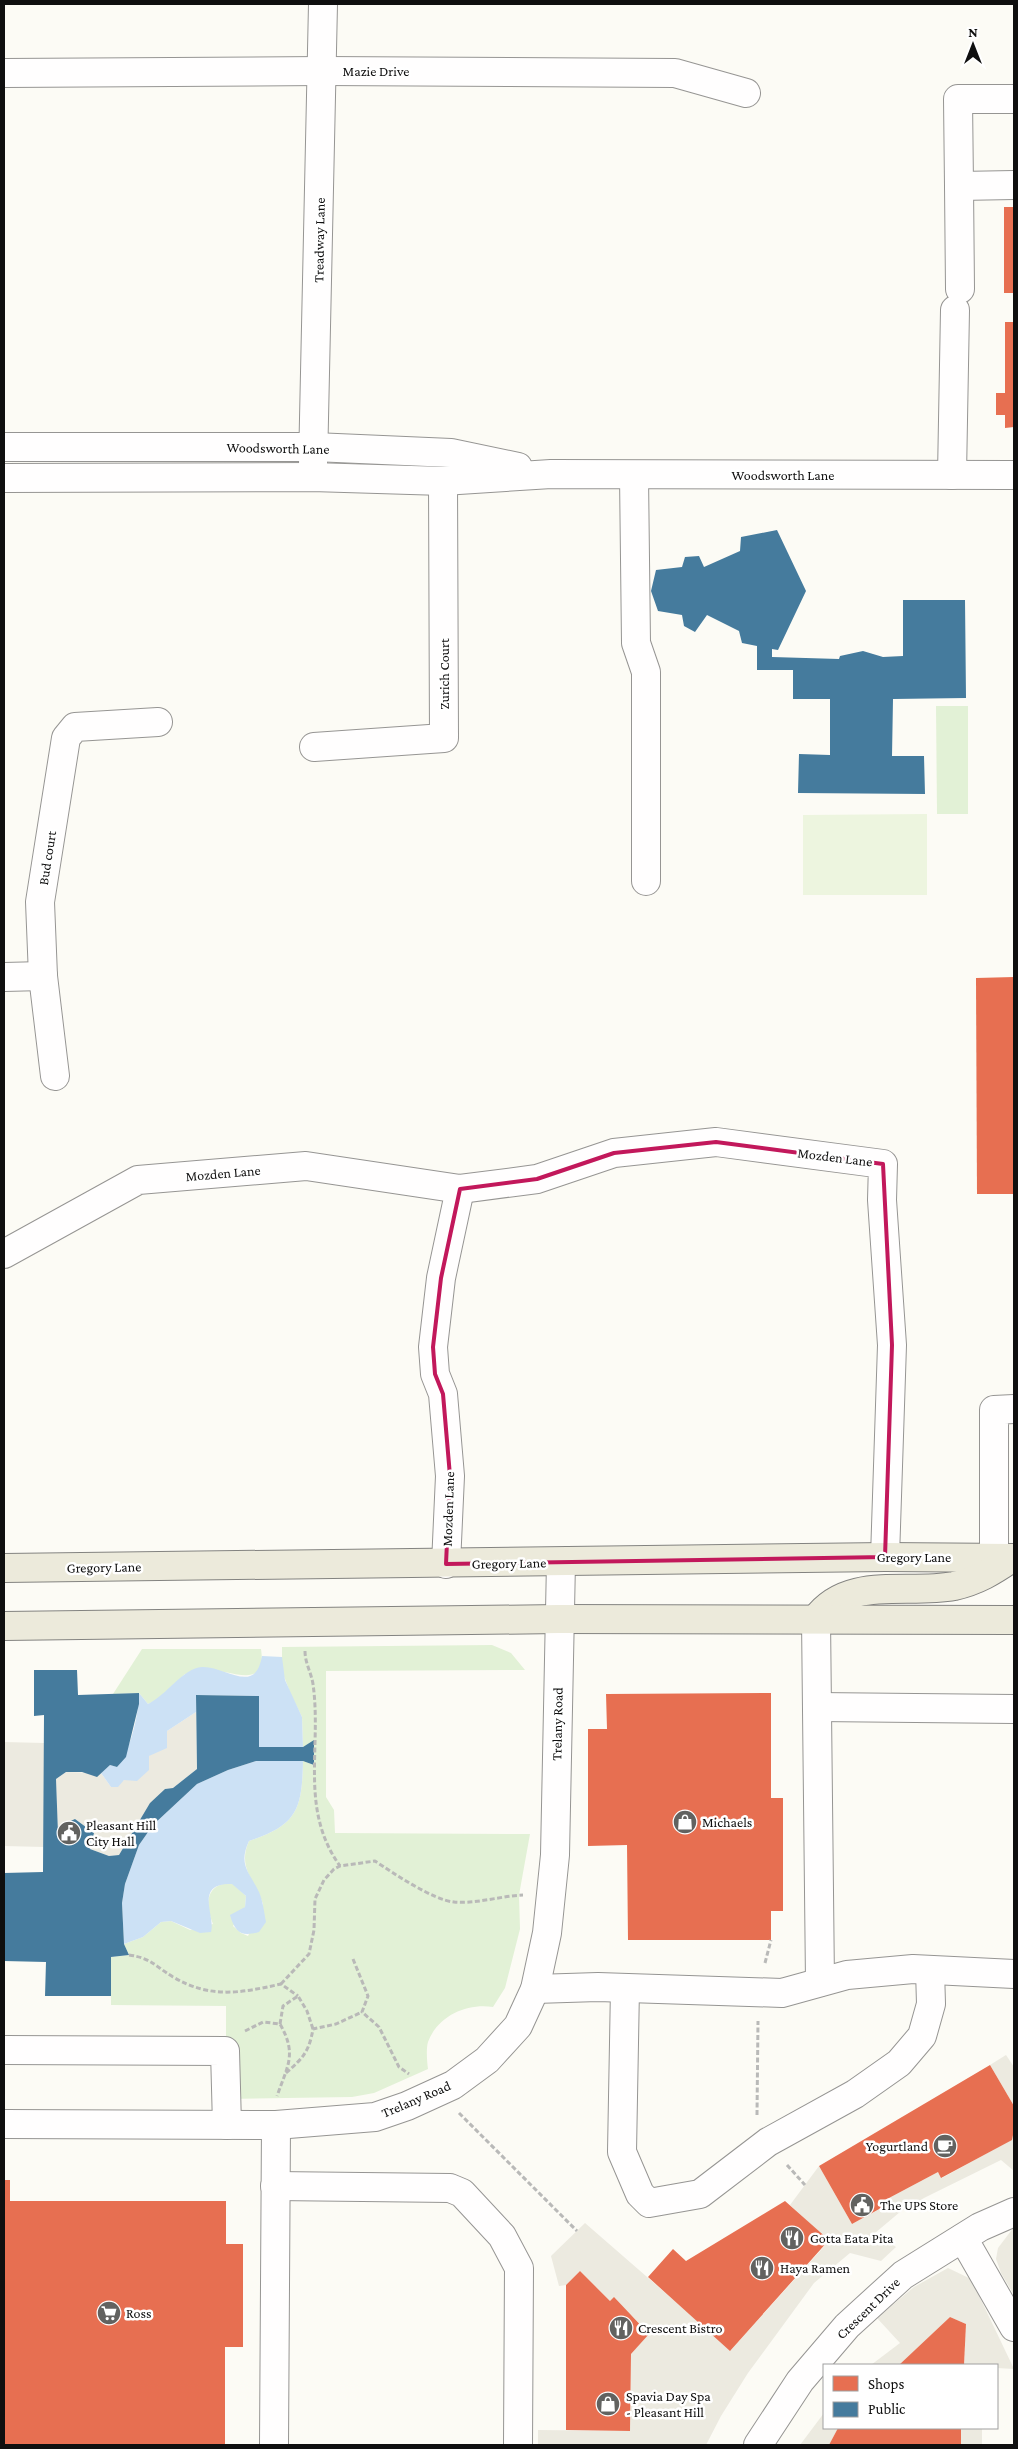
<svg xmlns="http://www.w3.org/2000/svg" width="1018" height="2449" viewBox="0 0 1018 2449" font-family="'Crimson Pro',serif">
	<rect width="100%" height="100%" fill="#fcfbf5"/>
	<g fill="#e2f1d6">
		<polygon points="936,706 968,706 968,814 937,814"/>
		<path d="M492,1645l19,8 14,17 -199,1v126l8,13 1,23 195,1 -11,61 1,34 -15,59 -12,19c-25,-4 -55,8 -65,35 -2,7 -1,19 0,27l-54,24 -22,4 -126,2v-93l-115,-1v-48l18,-2 -5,-11 19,-7 18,-15 10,-1 19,9 23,-6c-8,-19 -8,-41 19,-41l14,13 -1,11 -12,19 8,7 7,3 15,-32c-8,-24 -26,-36 -14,-63 48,-16 53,-31 54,-80l11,4v-24l-11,6 -1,-30 -11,-22 -9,-24v-24z"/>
		<path d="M142,1649h119c5,33 -15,27 -37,23 -12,-1 -27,2 -39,2l-25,24 -12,6 -9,-11 -26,1z"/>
	</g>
	<polygon fill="#edf5df" points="927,814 927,895 803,895 803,815"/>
	<g fill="#eceae0">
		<polygon points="196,1712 197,1769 173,1788 165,1789 151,1803 119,1855 109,1856 90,1849 94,1833 75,1819 66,1823 58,1833 56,1779 66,1772 101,1773 111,1787 124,1780 149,1756 167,1731"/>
		<polygon points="4,1742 44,1743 44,1847 4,1846"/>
		<polygon points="1006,2055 1014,2067 1014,2106 990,2065"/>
		<polygon points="1014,2130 1014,2171 1001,2160 924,2198 900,2212 875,2233 896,2247 881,2261 850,2253 814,2283 748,2373 721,2416 706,2445 538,2445 538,2430 630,2431 631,2354 649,2333 614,2298 610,2301 580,2271 566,2285 559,2286 551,2256 585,2223 731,2350 829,2241 790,2205 819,2166 852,2224 891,2203 889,2198 938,2172 942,2178 1011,2140"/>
		<polygon points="1014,2227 1014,2295 1001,2273 996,2259 998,2248"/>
		<polygon points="948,2268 971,2279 1014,2369 997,2368 997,2365 964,2365 966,2324 950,2317 899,2365 871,2365 900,2343 877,2318 914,2287"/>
		<polygon points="824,2413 824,2428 838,2428 829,2445 800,2445"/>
		<rect x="961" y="2428" width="21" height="17"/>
	</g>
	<g fill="#cce1f5">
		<path d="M262,1656l20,1 3,23 17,37 1,30h-44v-51l-63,-1v17l-29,19v17l-18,8v14l-12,11 -13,-1 -6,7h-7l-10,-14 9,-8 7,2c13,-15 22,-53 22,-74l9,11c19,-9 35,-36 54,-37 24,-1 53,29 60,-11z"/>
		<path d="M256,1761h47c-1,49 -6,64 -54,80 -11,24 0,30 10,51 4,9 5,20 7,30l-7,10c-17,5 -24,1 -29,-17l15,-8 1,-11 -14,-12c-39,-1 -16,32 -21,48l-11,1 -29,-12 -10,1 -18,15 -19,7 -2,-41 3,-19 14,-39 14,-20 44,-41 31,-14z"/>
	</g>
	<g fill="#e76f51">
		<rect x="1004" y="207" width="10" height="86"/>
		<polygon points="1005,322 1014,322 1014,427 1005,428 1005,415 996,415 996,393 1005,393"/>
		<polygon points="1014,977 1014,1194 977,1194 976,978"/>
		<polygon points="771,1693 771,1798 783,1798 783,1911 771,1911 771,1940 628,1940 627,1845 588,1846 588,1729 607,1729 606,1694"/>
		<polygon points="990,2065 1014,2106 1014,2130 1012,2140 941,2178 938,2172 889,2198 892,2202 852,2224 819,2166"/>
		<polygon points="4,2180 10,2180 10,2201 226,2201 226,2244 243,2244 243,2347 225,2347 225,2445 4,2445"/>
		<polygon points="785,2201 829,2240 730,2351 648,2277 673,2249 686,2261"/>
		<polygon points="580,2271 610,2301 614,2297 649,2334 631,2354 630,2431 566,2430 566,2285"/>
		<polygon points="950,2317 966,2324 964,2365 899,2365"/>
		<polygon points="838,2428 961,2428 961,2445 829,2445"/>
	</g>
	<g fill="#457b9d">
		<polygon points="777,530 806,591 778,650 772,649 772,657 839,659 840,656 863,651 883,657 903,656 903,600 965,600 966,698 893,699 892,756 924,756 925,794 798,793 799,754 830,755 830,699 793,699 793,670 757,670 757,646 742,643 739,631 707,615 695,632 684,626 682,615 658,611 651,591 656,570 682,567 685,557 699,556 704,567 740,551 741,537"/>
		<polygon points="34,1670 77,1670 78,1695 139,1693 139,1704 126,1757 117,1767 110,1765 97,1777 82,1772 66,1772 56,1779 58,1833 66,1823 75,1819 94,1833 90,1849 109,1856 119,1855 150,1803 165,1789 173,1788 197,1769 196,1695 259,1696 259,1747 303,1747 314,1740 314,1765 303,1761 256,1761 228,1770 197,1784 153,1825 139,1845 125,1884 122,1903 124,1944 129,1955 111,1957 111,1996 45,1996 46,1962 4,1961 4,1873 43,1872 44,1715 34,1716"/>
	</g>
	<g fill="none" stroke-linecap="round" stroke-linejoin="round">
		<g stroke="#969593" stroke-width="30">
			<g id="minor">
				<polyline points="4,73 323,71 675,73 746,93"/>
				<polyline points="1014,99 958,99 959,186 1014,185"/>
				<polyline points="959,186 960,289"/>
				<polyline points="4,447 314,447 451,453 518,467"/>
				<polyline points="313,465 323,4"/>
				<polyline points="634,475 636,643 646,672 646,881"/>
				<polyline points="952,475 955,310"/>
				<polyline points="4,478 312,477 443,481 551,474 1014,475"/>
				<polyline points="314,747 444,738 443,481"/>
				<polyline points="4,977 43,976"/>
				<polyline points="55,1076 43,976 40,902 66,738 75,727 158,722"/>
				<polyline points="4,1254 138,1180 306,1166 460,1189 537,1179 614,1153 716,1142 883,1164 882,1200 892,1345 885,1557"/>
				<polyline points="994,1558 994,1410 1014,1409"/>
				<polyline points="446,1564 450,1476 443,1394 435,1374 433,1347 441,1278 460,1189"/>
				<polyline points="816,1619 820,1982"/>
				<polyline points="817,1707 1014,1709"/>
				<polyline points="625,1988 622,2152 640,2194 649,2203 700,2194 768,2142 855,2094 899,2063 922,2036 931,2004 930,1970"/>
				<polyline points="535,1989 598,1987 782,1993 847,1975 913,1969 1014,1974"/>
				<polyline points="4,2050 225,2051 227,2125"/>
				<polyline points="4,2124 276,2125 375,2117 407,2106 453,2085 487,2060 518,2026 535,1989 547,1933 555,1855 561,1562"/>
				<polyline points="275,2186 450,2188 462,2193 502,2236 519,2268 518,2445"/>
				<polyline points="963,2238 1014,2327"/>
				<polyline points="274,2445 276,2125"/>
				<polyline points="758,2445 800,2381 847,2326 903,2275 980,2227 1014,2212"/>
			</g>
		</g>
		<g stroke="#838380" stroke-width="30">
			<g id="major">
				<polyline points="4,1568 885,1557 1014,1558"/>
				<path d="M816,1619c32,-44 91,-24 138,-33 23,-5 39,-15 58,-28"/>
				<polyline points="4,1626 559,1619 1014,1620"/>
			</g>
		</g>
		<g stroke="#b9b9b8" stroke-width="3" stroke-dasharray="5 2.5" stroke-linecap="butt">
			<path d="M305,1651c0,12 6,21 8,33 9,64 -14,125 27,182"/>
			<path d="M129,1955c22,3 26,11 44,22 38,22 67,16 108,7l17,12"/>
			<polyline points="353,1959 368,1996 362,2012 379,2027 399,2067 409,2074"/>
			<polyline points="765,1963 771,1940"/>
			<path d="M281,1984l28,-30 5,-24 1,-31 9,-19 10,-11 6,-3 35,-5c18,12 58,39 79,41 23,2 46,-6 69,-7"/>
			<polyline points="280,2024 283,2006 298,1996 307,2011 313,2029"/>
			<path d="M245,2031l18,-9 17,2c17,30 8,41 -3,72"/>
			<path d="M286,2073c17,-15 23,-21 27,-44l23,-5 26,-12"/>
			<polyline points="459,2113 577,2231"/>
			<polyline points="757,2115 758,2021"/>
			<polyline points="787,2165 805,2185"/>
		</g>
		<use href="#minor" stroke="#fffefe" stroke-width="28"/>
		<use href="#major" stroke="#eceadb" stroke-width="28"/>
	</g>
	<path fill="none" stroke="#c2185b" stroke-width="4" stroke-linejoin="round" d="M716,1142l167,22 9,181 -7,212 -439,7 4,-88 -7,-82 -8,-20 -2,-27 8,-69 19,-89 77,-10 77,-26z"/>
	<defs>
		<g id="shop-disc" transform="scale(1.25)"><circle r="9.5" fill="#626260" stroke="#fff"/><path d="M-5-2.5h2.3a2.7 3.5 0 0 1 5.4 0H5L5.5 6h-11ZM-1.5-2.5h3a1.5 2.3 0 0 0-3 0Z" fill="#fff"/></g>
		<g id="civic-disc" transform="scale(1.25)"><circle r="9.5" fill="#626260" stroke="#fff"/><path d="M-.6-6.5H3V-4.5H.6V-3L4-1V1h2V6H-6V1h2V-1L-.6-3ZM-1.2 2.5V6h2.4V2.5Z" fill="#fff"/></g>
		<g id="cafe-disc" transform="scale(1.25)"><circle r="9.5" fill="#626260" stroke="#fff"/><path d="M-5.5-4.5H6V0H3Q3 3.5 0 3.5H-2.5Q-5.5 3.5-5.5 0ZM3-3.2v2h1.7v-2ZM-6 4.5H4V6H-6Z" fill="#fff"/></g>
		<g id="restaurant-disc" transform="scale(1.25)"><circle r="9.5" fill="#626260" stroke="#fff"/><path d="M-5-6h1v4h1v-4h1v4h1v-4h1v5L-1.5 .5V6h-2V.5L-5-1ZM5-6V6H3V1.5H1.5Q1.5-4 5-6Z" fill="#fff"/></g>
		<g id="supermarket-disc" transform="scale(1.25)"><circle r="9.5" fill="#626260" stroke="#fff"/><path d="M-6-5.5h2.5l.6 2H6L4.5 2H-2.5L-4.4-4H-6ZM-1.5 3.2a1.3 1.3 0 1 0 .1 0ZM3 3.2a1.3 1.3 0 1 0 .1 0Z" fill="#fff"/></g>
	</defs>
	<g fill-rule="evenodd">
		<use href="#shop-disc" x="685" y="1822"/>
		<use href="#civic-disc" x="69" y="1833"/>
		<use href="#cafe-disc" x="945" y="2146"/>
		<use href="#civic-disc" x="862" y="2205"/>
		<use href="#restaurant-disc" x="792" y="2238"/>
		<use href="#restaurant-disc" x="762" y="2268"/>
		<use href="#supermarket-disc" x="109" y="2313"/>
		<use href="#restaurant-disc" x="621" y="2328"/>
		<use href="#shop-disc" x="608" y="2404"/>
	</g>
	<g text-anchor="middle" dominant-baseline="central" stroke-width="5" stroke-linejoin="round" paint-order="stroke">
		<g font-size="14" fill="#0f0f0f" stroke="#fff">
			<text x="376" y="71">Mazie Drive</text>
			<text transform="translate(319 240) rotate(-89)">Treadway Lane</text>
			<text transform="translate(278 448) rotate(1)">Woodsworth Lane</text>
			<text x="783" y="475">Woodsworth Lane</text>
			<text transform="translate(444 674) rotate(-90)">Zurich Court</text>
			<text transform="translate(47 858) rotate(-81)">Bud court</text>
			<text transform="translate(835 1157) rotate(7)">Mozden Lane</text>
			<text transform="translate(223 1173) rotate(-5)">Mozden Lane</text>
			<text transform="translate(448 1509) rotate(-88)">Mozden Lane</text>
			<text x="914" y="1557">Gregory Lane</text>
			<text transform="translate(509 1563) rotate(-1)">Gregory Lane</text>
			<text transform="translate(104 1567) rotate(-1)">Gregory Lane</text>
			<text transform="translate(557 1724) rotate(-89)">Trelany Road</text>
			<text transform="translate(416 2099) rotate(-23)">Trelany Road</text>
			<text transform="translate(868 2308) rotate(-44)">Crescent Drive</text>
		</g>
		<g font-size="14" fill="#0f0f0f" stroke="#fff" text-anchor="start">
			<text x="702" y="1822">Michaels</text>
			<text x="86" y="1825">Pleasant Hill<tspan x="86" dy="16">City Hall</tspan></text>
			<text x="928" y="2146" text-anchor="end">Yogurtland</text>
			<text x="880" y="2205">The UPS Store</text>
			<text x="810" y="2238">Gotta Eata Pita</text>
			<text x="780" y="2268">Haya Ramen</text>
			<text x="126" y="2313">Ross</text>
			<text x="638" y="2328">Crescent Bistro</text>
			<text x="626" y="2396">Spavia Day Spa<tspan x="626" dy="16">- Pleasant Hill</tspan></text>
		</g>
	</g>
	<rect width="1018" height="2449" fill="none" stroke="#0f0f0f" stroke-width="10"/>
	<rect x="823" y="2364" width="175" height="65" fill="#ffffff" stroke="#9f9f9f"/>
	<rect x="833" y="2376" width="25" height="15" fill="#e76f51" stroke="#9f9f9f"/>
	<text x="868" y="2389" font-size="15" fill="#0f0f0f">Shops</text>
	<rect x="833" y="2402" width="25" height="15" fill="#457b9d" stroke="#9f9f9f"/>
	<text x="868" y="2414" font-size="15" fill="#0f0f0f">Public</text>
	<g transform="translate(973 45)" stroke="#ffffff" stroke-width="4" paint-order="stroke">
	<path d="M0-4L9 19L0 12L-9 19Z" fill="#0f0f0f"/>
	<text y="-8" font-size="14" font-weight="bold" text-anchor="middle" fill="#0f0f0f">N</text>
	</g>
</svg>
